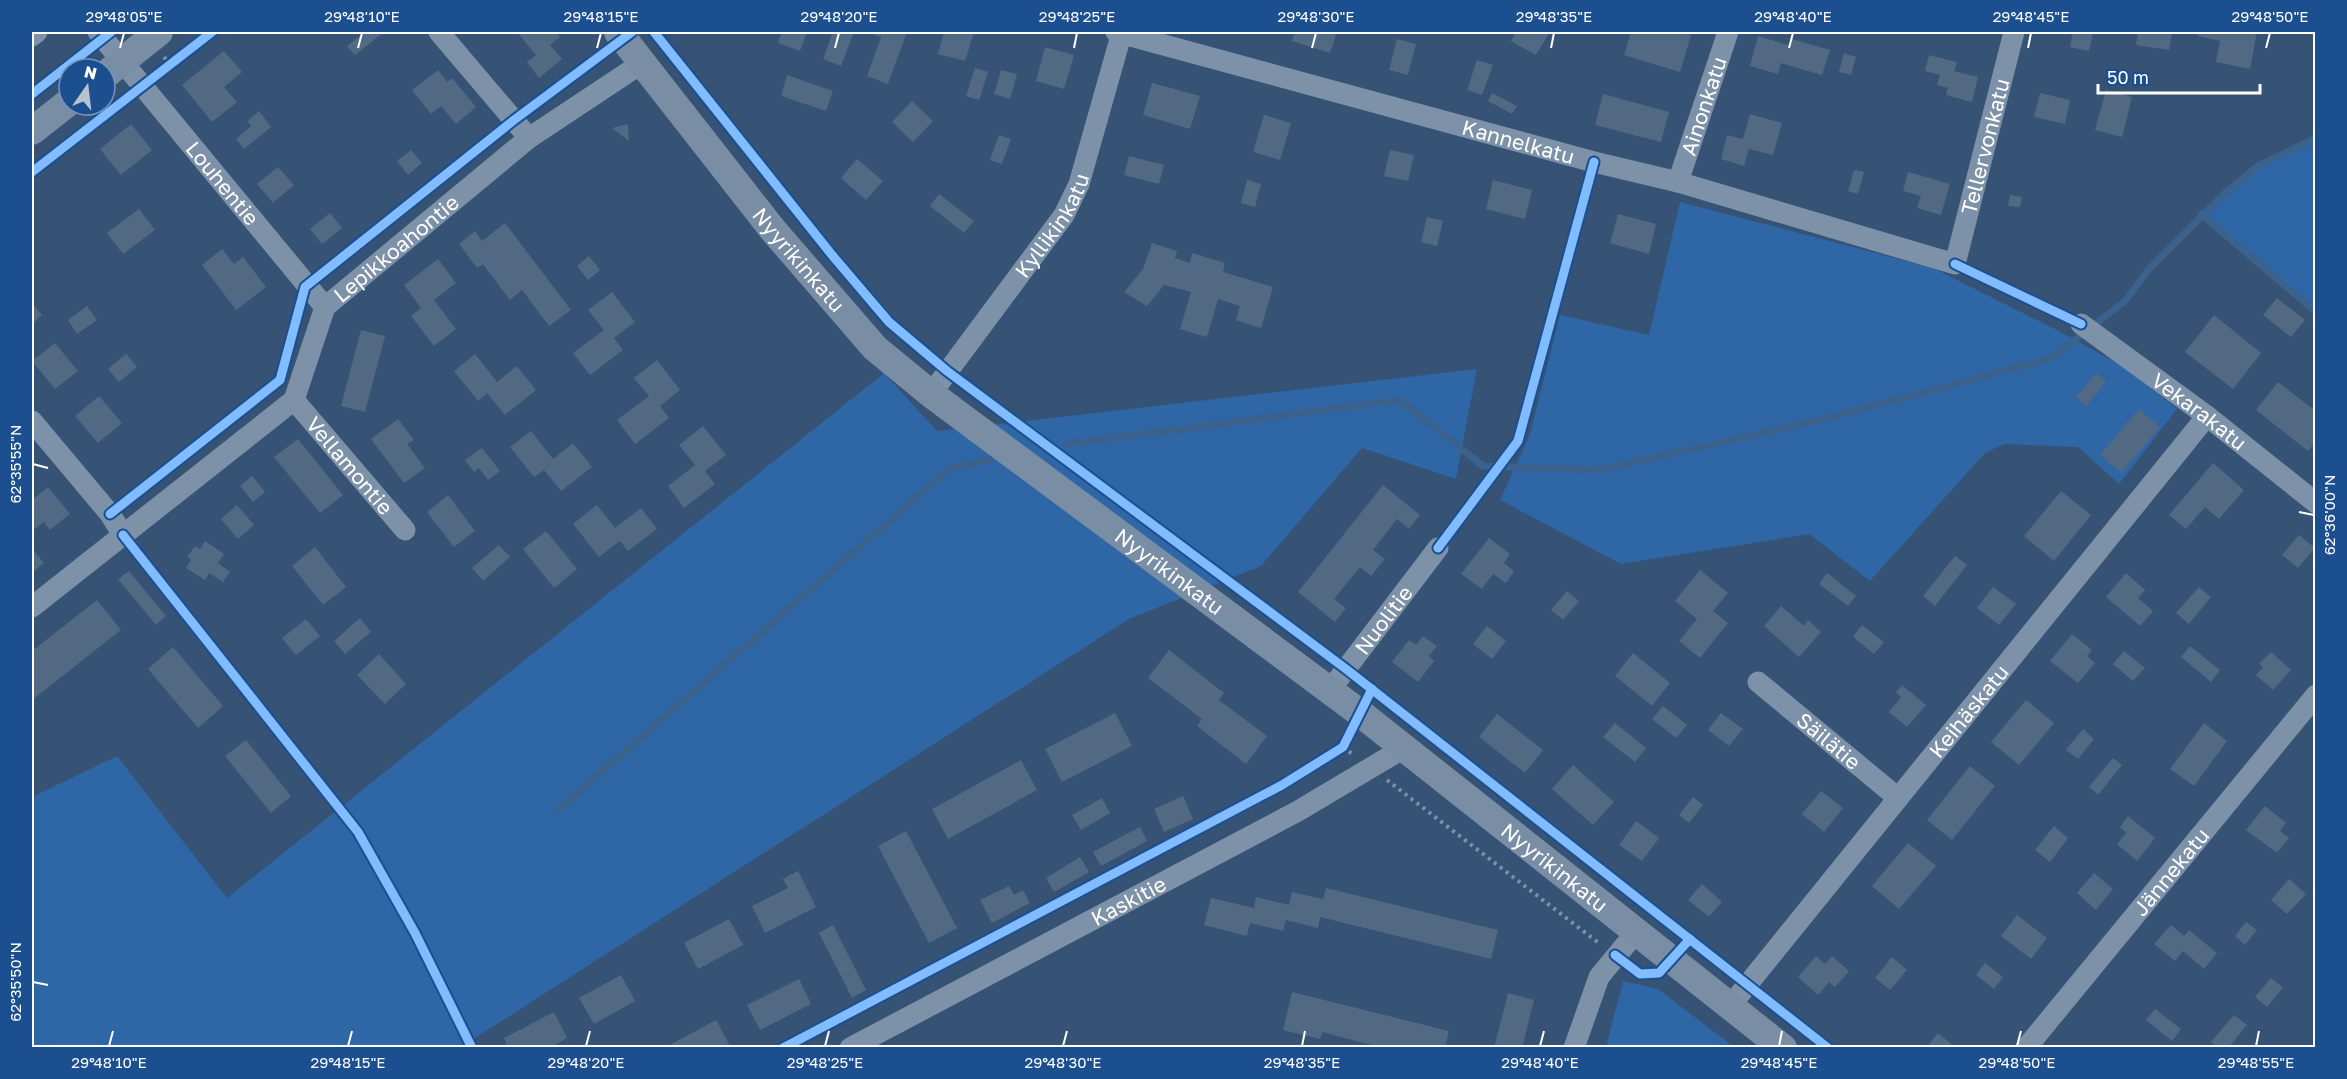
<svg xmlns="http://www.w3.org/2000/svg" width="2347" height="1079" viewBox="0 0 2347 1079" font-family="'Golos Text',sans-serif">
	<rect width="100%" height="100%" fill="#365274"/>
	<g fill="#2f66a5">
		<polygon points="2315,138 2315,312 2201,214 2258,166"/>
		<polygon points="1680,202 1933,268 2061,332 2122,366 2177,409 2119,484 2078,447 2004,444 1985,453 1870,581 1809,534 1621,564 1500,500 1530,434 1560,315 1649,335"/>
		<polygon points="1477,369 1456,479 1362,448 1261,566 1129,619 461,1047 32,1047 32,797 117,756 227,898 884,373 937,431"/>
		<polygon points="1623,981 1658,989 1734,1047 1606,1047"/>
	</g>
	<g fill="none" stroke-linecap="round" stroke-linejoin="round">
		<g stroke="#3b618d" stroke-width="7">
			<polyline points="2201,214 2316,312"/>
			<polyline points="1067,444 1400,400 1483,466 1600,470 1824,419 2052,358 2125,301 2149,269 2224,194 2258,166 2316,138"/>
			<polyline points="559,809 950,468 990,460"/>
		</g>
	</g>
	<g fill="#526984">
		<polygon points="365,32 384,32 355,55 347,46"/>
		<polygon points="517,32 556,32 560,37 550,45 562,59 539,78 527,62 536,55"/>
		<polygon points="782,32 807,32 800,51 778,43"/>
		<polygon points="833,32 854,32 841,66 823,59"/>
		<polygon points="866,32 907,32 888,84 867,76 881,37"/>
		<polygon points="944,32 974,32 965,61 938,54"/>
		<polygon points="1295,32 1337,32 1330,53 1292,41"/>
		<polygon points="1516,32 1546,32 1549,33 1536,55 1511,41"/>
		<polygon points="1631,32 1681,32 1691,35 1680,72 1624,55"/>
		<polygon points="2073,32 2093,32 2089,51 2070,47"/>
		<polygon points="2138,32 2172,32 2169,50 2136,45"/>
		<polygon points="2198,32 2257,32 2250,69 2216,62 2220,41 2198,36"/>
		<polygon points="1758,36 1791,46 1792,39 1830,50 1822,75 1781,63 1778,74 1750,66"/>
		<polygon points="1397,39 1416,44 1408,75 1389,70"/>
		<polygon points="1045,47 1074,55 1064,89 1036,81"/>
		<polygon points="224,51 242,72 224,87 237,102 212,122 182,85"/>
		<polygon points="1844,53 1856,57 1851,75 1839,72"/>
		<polygon points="1929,55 1957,62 1954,71 1978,77 1972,102 1946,95 1948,88 1937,85 1940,75 1925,71"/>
		<polygon points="1477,60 1493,65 1482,95 1467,90"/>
		<polygon points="975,68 988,72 979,100 966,96"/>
		<polygon points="438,70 447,82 452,78 476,107 456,124 441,106 431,114 412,90"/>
		<polygon points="1001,70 1017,74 1010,99 994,94"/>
		<polygon points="787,75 833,91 826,111 781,96"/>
		<polygon points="1152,83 1200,96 1190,129 1143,115"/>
		<polygon points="2106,90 2132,97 2122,137 2095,130"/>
		<polygon points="1492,93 1517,106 1512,114 1488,101"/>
		<polygon points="2040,93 2070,100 2065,124 2034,117"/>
		<polygon points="1603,94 1669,112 1661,142 1595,125"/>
		<polygon points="912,101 933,121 913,142 892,122"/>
		<polygon points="259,111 271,127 244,149 236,139 251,126 247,121"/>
		<polygon points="1750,114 1782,123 1773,155 1749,149 1744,166 1721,159 1727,135 1743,139"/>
		<polygon points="1264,115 1291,123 1280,160 1253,152"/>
		<polygon points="131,124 152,150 121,175 100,149"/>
		<polygon points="628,124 629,141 612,128"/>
		<polygon points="999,135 1011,139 1002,164 990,160"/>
		<polygon points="411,150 422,163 408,175 397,161"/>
		<polygon points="1390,150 1414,155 1408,181 1384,176"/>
		<polygon points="1129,156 1164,165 1159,184 1124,175"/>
		<polygon points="857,159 883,181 866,200 841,178"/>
		<polygon points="278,167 294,185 273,203 257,184"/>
		<polygon points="1854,170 1864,172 1858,194 1848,191"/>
		<polygon points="1908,172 1950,184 1941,215 1917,208 1921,196 1903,191"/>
		<polygon points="1247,180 1261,184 1255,207 1241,203"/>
		<polygon points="1493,180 1532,190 1525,219 1486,209"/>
		<polygon points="939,194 974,221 964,233 930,206"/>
		<polygon points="2010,195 2022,197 2020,207 2008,206"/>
		<polygon points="139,209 155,230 123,254 107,233"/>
		<polygon points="330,213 342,228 322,244 310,229"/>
		<polygon points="1618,214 1656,224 1649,254 1610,243"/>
		<polygon points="1427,217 1443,221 1437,246 1421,242"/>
		<polygon points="505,223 571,310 549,326 522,290 510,300 483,264 477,268 459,244 475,231 482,241"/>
		<polygon points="1152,243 1177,251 1175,258 1190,263 1192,253 1225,263 1223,272 1273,287 1261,328 1236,320 1240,306 1218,299 1207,337 1180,329 1191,292 1164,285 1147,306 1124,292 1143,269"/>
		<polygon points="222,249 234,264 243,257 266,287 236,310 202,265"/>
		<polygon points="589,256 600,270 588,280 577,266"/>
		<polygon points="438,259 456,283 434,300 456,329 434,346 411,316 421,308 404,285"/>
		<polygon points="612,292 635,322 614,338 623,350 590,375 573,353 604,330 588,310"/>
		<polygon points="2277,298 2305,320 2291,337 2263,315"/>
		<polygon points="32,303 42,315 32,324"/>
		<polygon points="87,306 97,320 77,334 68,320"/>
		<polygon points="2214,315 2261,353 2233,389 2185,352"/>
		<polygon points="361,330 385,336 365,412 341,406"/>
		<polygon points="55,343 78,371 55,389 32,361"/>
		<polygon points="126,354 137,367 119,382 108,369"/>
		<polygon points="475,354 497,382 517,366 536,390 505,415 487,393 478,401 454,371"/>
		<polygon points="657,360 680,390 660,406 669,418 635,444 617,420 649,396 634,378"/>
		<polygon points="2096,373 2106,382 2086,406 2076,397"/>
		<polygon points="2278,382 2313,409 2316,405 2316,441 2308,451 2256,410"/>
		<polygon points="99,396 122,423 98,443 75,416"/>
		<polygon points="2139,409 2160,427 2121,473 2100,455"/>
		<polygon points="398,419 414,440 407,444 425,468 404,483 371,439"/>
		<polygon points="703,426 726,455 705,471 715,484 684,508 668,486 695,465 679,445"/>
		<polygon points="531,431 553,459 573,443 592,467 561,491 544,470 534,477 510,447"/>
		<polygon points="298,439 343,495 320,513 274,457"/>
		<polygon points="482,448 500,471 488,480 479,468 474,472 465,460"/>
		<polygon points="2213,463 2244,490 2219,519 2205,507 2186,529 2169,515"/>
		<polygon points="252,476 265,492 253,502 240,486"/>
		<polygon points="1383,485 1420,515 1409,529 1397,519 1373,550 1385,559 1371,576 1360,567 1334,599 1346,608 1335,622 1298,592"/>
		<polygon points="48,487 70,514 50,530 44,522 35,529 32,524 32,500"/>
		<polygon points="2061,491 2091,515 2054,561 2024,536"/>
		<polygon points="448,495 475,531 454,547 427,512"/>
		<polygon points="237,505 254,525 238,539 221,519"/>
		<polygon points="597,505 615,528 641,508 657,529 628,551 620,541 599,557 573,524"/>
		<polygon points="546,531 577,569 554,588 523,549"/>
		<polygon points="2299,535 2315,548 2298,568 2282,555"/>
		<polygon points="1489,538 1510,554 1504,563 1514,571 1506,583 1493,574 1482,589 1461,574"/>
		<polygon points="205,541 224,554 218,563 230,572 223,582 209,573 205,580 186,568 191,560 187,557 195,546 200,549"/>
		<polygon points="499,545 510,557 483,581 472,568"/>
		<polygon points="315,547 346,587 323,605 292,566"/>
		<polygon points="33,550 44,563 32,573 32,551"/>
		<polygon points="1955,556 1967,565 1935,606 1923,596"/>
		<polygon points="1700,570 1728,593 1713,611 1728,623 1700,658 1679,641 1697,619 1675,601"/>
		<polygon points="129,571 166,616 156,625 118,579"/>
		<polygon points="1827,573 1856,596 1848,606 1819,584"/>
		<polygon points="2126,573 2145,590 2138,598 2153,611 2140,626 2106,597"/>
		<polygon points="1993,587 2016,604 1999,625 1977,608"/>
		<polygon points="2199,587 2211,597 2189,624 2176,613"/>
		<polygon points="1567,591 1579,601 1563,620 1551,610"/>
		<polygon points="97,600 121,630 32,700 32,651"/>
		<polygon points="1781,606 1804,626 1808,620 1821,632 1799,657 1764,626"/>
		<polygon points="360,618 371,632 345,654 334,641"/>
		<polygon points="306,619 320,636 296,655 282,638"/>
		<polygon points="1862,625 1884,642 1874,654 1853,637"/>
		<polygon points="1487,626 1506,641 1492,659 1473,644"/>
		<polygon points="2072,634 2092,650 2087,656 2095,663 2078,683 2050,661"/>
		<polygon points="1423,636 1437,646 1429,656 1434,661 1418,682 1392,662 1409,640 1416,645"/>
		<polygon points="2190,646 2220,670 2211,682 2181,657"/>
		<polygon points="173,647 223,706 198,728 148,669"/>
		<polygon points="1169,650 1224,693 1219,700 1267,736 1246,764 1197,726 1202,719 1148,678"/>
		<polygon points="2124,651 2145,668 2133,681 2113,664"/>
		<polygon points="2271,652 2291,670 2273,690 2256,675 2263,667 2259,664"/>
		<polygon points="1633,653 1670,683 1652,706 1615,676"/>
		<polygon points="379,654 406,684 385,704 357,675"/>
		<polygon points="1902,685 1926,705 1907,727 1889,712 1901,697 1896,693"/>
		<polygon points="2026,700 2054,723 2019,765 1991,742"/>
		<polygon points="1663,706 1687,725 1676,738 1652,719"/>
		<polygon points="1115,713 1132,746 1062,782 1045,749"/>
		<polygon points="1721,713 1743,729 1729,746 1708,730"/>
		<polygon points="1497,714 1543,750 1525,773 1479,737"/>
		<polygon points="1615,723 1646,748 1635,762 1603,737"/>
		<polygon points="2204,723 2227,741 2194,786 2170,769"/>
		<polygon points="2083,729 2094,739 2078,759 2066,750"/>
		<polygon points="246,740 291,796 271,813 225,756"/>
		<polygon points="2113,758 2122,765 2098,795 2089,787"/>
		<polygon points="1021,760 1037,790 948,839 932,809"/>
		<polygon points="1573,765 1614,802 1593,825 1552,789"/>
		<polygon points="1970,766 1995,786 1952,840 1927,820"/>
		<polygon points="1821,791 1843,808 1824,832 1802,814"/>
		<polygon points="1183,796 1193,819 1164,832 1154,809"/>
		<polygon points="1693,797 1703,805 1689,823 1679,815"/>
		<polygon points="1102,798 1110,813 1081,830 1072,815"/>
		<polygon points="2265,806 2286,823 2280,831 2289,838 2277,853 2246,830"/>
		<polygon points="2128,816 2155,838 2137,861 2117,844 2126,833 2120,827"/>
		<polygon points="1636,821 1659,838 1642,861 1619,845"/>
		<polygon points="2054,826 2068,838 2050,862 2035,850"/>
		<polygon points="1140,827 1147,841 1101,866 1093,852"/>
		<polygon points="906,831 957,928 929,943 878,846"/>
		<polygon points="1908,843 1936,866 1899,909 1872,886"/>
		<polygon points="1080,857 1089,872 1054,892 1046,878"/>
		<polygon points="798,871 816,907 765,933 752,906 788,888 783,879"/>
		<polygon points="2094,873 2113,889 2096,910 2077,893"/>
		<polygon points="2289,879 2306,894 2287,914 2271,900"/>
		<polygon points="1702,884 1722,902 1709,917 1688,900"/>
		<polygon points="1009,886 1014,895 1023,890 1030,903 992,923 980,900"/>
		<polygon points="1326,888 1498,930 1491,959 1320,917 1318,928 1286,920 1283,931 1250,923 1247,936 1204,925 1211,898 1254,908 1256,897 1289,905 1292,892 1323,899"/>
		<polygon points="2017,915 2047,938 2031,959 2001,936"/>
		<polygon points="729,919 743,945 698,969 684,943"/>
		<polygon points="2246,922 2257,930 2245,945 2235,936"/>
		<polygon points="833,925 866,990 852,998 819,933"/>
		<polygon points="2171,925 2184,936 2189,930 2217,953 2204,969 2183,951 2175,961 2154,944"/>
		<polygon points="1816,956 1825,964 1832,956 1849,971 1835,987 1829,982 1818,995 1798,977"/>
		<polygon points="1892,957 1907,970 1890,990 1875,978"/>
		<polygon points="1985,963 2003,977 1994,989 1976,975"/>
		<polygon points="621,975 635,1001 594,1024 579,998"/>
		<polygon points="2271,978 2283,988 2267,1007 2255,997"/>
		<polygon points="799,979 811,1004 760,1030 747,1005"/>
		<polygon points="1292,992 1449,1031 1445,1048 1383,1048 1322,1032 1320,1039 1283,1030"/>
		<polygon points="1508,993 1534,1000 1522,1048 1494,1048"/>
		<polygon points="2155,1009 2181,1029 2172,1041 2146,1020"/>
		<polygon points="554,1012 567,1038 549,1048 508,1048 504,1038"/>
		<polygon points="2234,1015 2247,1025 2228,1048 2218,1048 2211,1042"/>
		<polygon points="716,1020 731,1048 664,1048"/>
		<polygon points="1938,1033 1956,1048 1926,1048"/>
	</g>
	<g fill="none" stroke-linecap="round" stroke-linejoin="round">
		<g stroke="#7d92a8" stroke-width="4" stroke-dasharray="3 4.5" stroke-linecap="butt">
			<polyline points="164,57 170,64"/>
			<polyline points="71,62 77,69"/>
			<polyline points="104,105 109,111"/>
			<polyline points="1343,747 1352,754"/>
			<polyline points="1387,780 1600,944"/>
		</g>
		<g stroke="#7d92a8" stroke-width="21">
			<path id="s1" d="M98,32l227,275"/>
			<polyline points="439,32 529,138"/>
			<path id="s2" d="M1116,32l478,130 84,20 277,82 59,-232"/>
			<polyline points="32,36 37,32"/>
			<path id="s3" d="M1678,182l50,-150"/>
			<path id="s4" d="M2081,324l126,92 109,87"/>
			<path id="s5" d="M931,394l133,-179 15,-31 43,-152"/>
			<path id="s6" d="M294,400l111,130"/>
			<polyline points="32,421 110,514 123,535"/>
			<path id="s7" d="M32,607l262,-207 31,-93 204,-169 113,-75"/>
			<path id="s8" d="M1758,682l140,116"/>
			<path id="s9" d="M1330,690l108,-142"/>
			<path id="s10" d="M1731,1005l476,-589"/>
			<path id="s11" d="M850,1048l448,-237 106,-63"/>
			<polyline points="1574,1048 1599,977 1637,931"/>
			<path id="s12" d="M2026,1048l290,-353"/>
		</g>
		<g stroke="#798da4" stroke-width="28">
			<path id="s13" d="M618,32l155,198 102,118 56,46 429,319 423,335"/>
			<polyline points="105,75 159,32"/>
			<polyline points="32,131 69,102"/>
		</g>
		<g stroke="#1b4f8f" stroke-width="13">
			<g id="cycleway">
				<polyline points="654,32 832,255 889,322 947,371 1346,669 1828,1048"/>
				<polyline points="32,94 111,32"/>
				<polyline points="32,172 212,32"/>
				<polyline points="1955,264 2081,324"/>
				<polyline points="110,514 280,380 305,287 514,120 632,32"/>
				<polyline points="123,535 358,832 415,933 472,1048"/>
				<polyline points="1438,548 1518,441 1594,162"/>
				<polyline points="1615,955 1640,974 1659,973 1690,939"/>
				<polyline points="783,1048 1282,785 1343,747 1372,689"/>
			</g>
		</g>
		<use href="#cycleway" stroke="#80bcff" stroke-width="9"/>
	</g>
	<path fill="none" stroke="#fff" stroke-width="2" d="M120,48l4,-15M358,48l4,-15M597,48l4,-15M835,48l4,-15M1074,48l3,-15M1312,48l4,-15M1551,48l3,-15M1789,48l4,-15M2028,48l3,-15M2266,48l4,-15M33,464l15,4M2299,512l15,3M33,982l15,3M109,1046l4,-15M348,1046l4,-15M586,1046l4,-15M825,1046l4,-15M1063,1046l4,-15M1302,1046l3,-15M1540,1046l4,-15M1779,1046l3,-15M2017,1046l4,-15M2256,1046l3,-15"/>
	<g text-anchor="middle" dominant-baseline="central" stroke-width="5" stroke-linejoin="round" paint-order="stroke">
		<g font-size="21" fill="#fff" stroke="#1b4f8f">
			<text stroke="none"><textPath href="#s3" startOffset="80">Ainonkatu</textPath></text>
			<text stroke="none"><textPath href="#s2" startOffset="417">Kannelkatu</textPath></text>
			<text stroke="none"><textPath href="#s2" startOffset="992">Tellervonkatu</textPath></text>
			<text stroke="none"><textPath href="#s1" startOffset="196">Louhentie</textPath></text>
			<text stroke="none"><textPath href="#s5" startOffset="208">Kyllikinkatu</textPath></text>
			<text stroke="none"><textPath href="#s7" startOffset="524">Lepikkoahontie</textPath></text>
			<text stroke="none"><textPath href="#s13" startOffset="291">Nyyrikinkatu</textPath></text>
			<text stroke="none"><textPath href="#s4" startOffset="147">Vekarakatu</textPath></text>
			<text stroke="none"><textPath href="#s6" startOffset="86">Vellamontie</textPath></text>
			<text stroke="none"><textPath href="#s13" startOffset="777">Nyyrikinkatu</textPath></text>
			<text stroke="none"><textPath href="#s9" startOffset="88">Nuolitie</textPath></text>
			<text stroke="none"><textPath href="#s10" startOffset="378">Keihäskatu</textPath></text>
			<text stroke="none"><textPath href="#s8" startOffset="92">Säilätie</textPath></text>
			<text stroke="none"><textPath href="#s13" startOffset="1263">Nyyrikinkatu</textPath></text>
			<text stroke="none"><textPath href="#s12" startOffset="228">Jännekatu</textPath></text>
			<text stroke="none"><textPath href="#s11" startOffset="315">Kaskitie</textPath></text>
		</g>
	</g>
	<rect width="2347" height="1079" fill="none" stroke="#1b4f8f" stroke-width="66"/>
	<g transform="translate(87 87) rotate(14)"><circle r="28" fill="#1b4f8f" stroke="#7695bc" stroke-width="1.5"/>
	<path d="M0-4.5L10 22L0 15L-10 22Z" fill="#b9c2ce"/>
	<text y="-9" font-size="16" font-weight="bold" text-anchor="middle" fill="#ffffff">N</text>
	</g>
	<path d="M2098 84v9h162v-9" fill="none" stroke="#ffffff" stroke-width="3"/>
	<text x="2107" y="84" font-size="18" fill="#ffffff" stroke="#1b4f8f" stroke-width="4.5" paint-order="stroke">50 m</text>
	<rect x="33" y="33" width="2281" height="1013" fill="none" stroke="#fff" stroke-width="2"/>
	<g font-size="15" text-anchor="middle" fill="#fff">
		<text x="124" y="22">29°48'05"E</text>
		<text x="362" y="22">29°48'10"E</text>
		<text x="601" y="22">29°48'15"E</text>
		<text x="839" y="22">29°48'20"E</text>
		<text x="1077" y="22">29°48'25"E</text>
		<text x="1316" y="22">29°48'30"E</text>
		<text x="1554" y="22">29°48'35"E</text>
		<text x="1793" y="22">29°48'40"E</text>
		<text x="2031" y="22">29°48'45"E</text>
		<text x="2270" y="22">29°48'50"E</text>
		<text transform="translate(16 464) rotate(-90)" y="5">62°35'55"N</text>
		<text transform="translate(2330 515) rotate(-90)" y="5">62°36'00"N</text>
		<text transform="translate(16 982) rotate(-90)" y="5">62°35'50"N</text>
		<text x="109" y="1068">29°48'10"E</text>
		<text x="348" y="1068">29°48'15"E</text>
		<text x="586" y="1068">29°48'20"E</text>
		<text x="825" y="1068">29°48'25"E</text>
		<text x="1063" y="1068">29°48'30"E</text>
		<text x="1302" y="1068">29°48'35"E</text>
		<text x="1540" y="1068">29°48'40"E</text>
		<text x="1779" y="1068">29°48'45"E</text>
		<text x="2017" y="1068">29°48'50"E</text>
		<text x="2256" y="1068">29°48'55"E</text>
	</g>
</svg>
